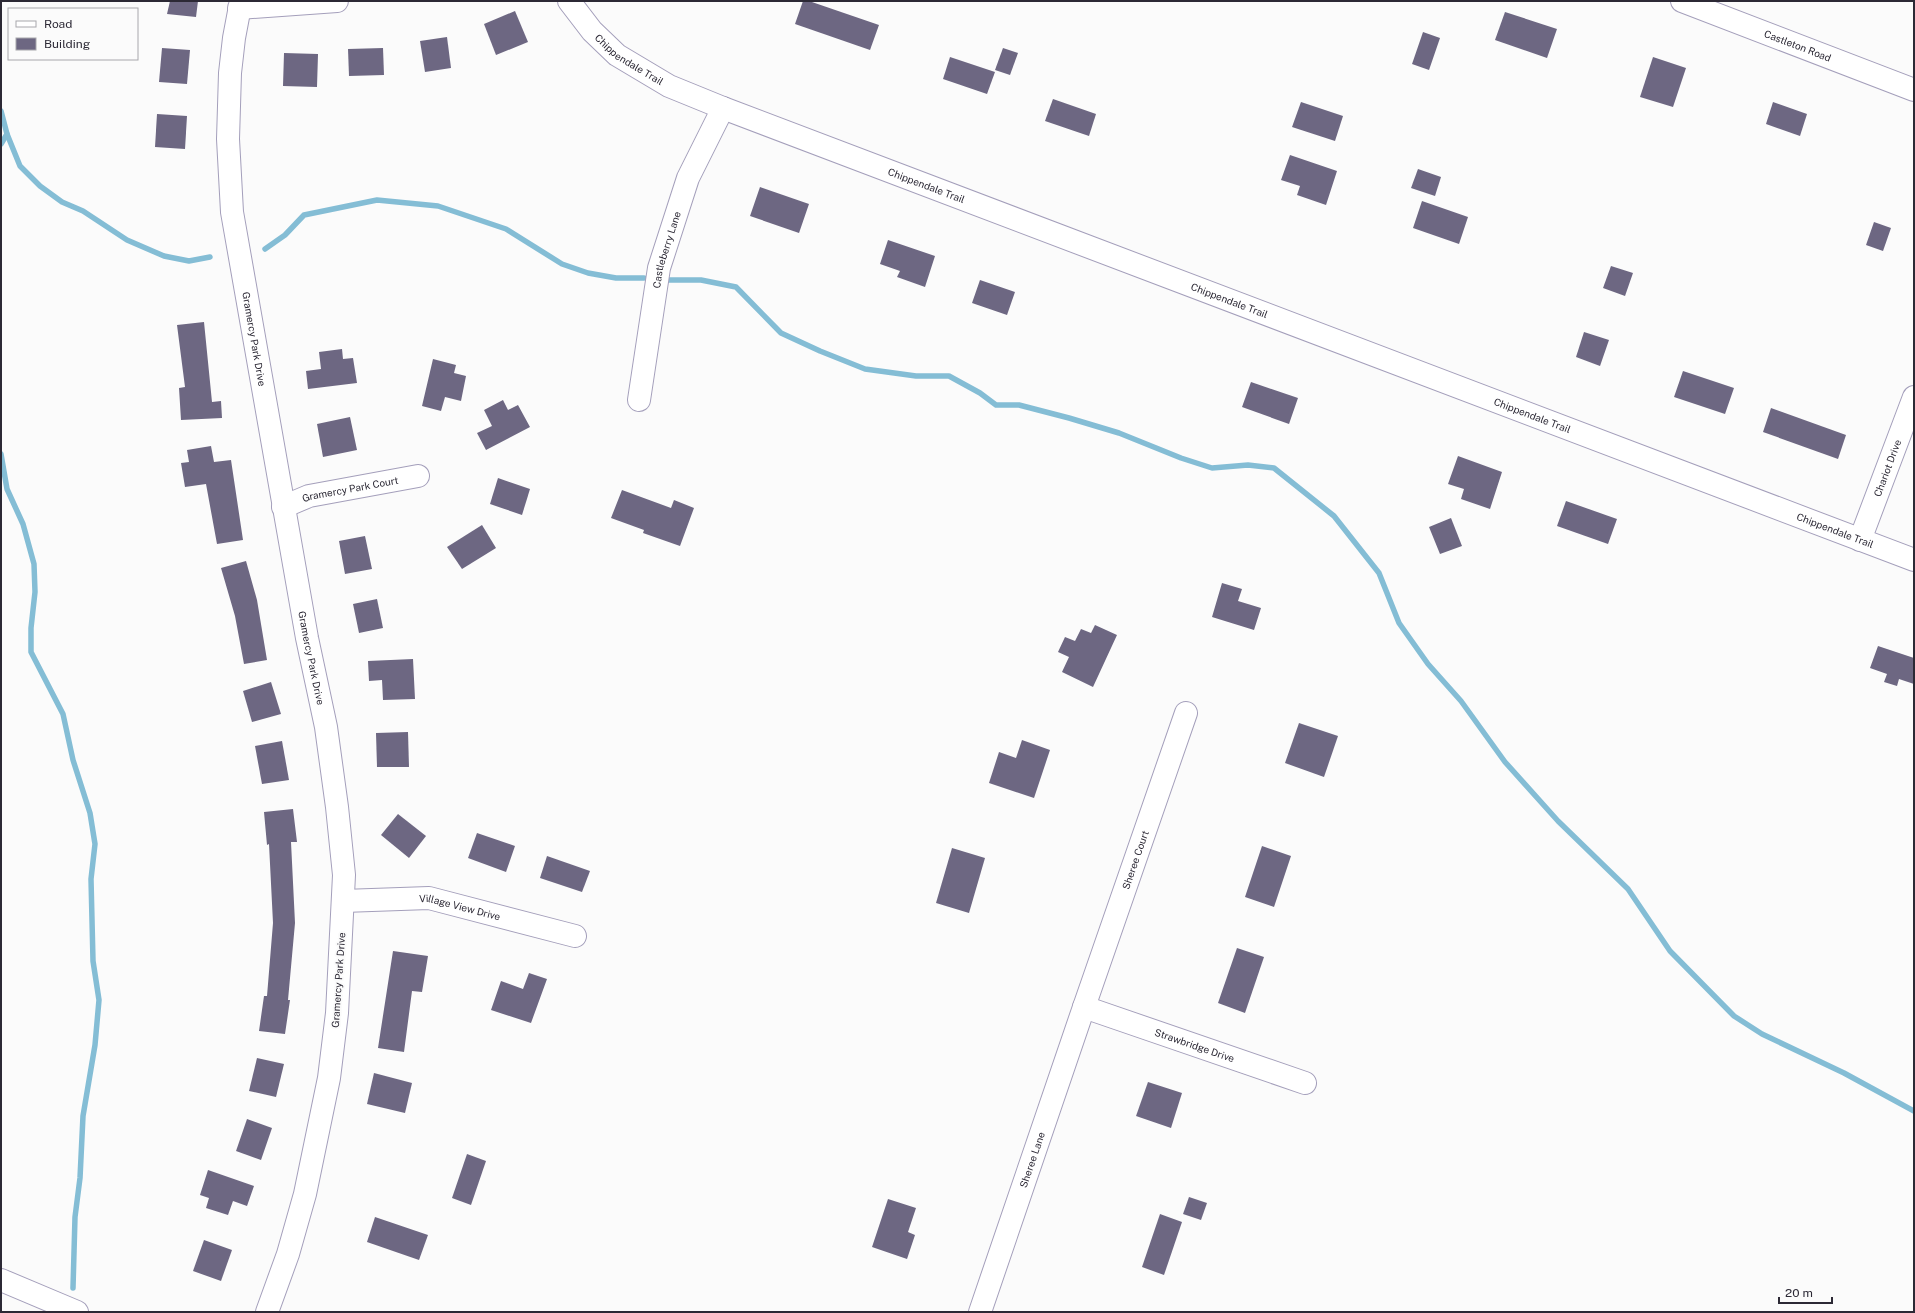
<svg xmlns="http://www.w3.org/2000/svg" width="1915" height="1313" viewBox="0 0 1915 1313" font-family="'Public Sans',sans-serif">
	<rect width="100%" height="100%" fill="#fbfbfb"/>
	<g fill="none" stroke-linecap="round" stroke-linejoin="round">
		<g stroke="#84bdd5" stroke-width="5.5">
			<polyline points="1,111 7,134 20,166 40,186 62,202 83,211 127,240 164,256 189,261 210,257"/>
			<polyline points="1,144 7,134"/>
			<polyline points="265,249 285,235 304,215 377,200 438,206 506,229 562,264 588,273 616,278 644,278"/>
			<polyline points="669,280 701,280 736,287 781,333 820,351 865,369 916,376 949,376 980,393 996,405 1019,405 1069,418 1119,433 1181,458 1212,468 1248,465 1274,468 1334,516 1379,573 1399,623 1428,664 1461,701 1505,762 1558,821 1628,889 1670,951 1734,1016 1762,1034 1844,1073 1914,1111"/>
			<polyline points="1,454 7,489 23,524 34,564 35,592 31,628 31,652 63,714 73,760 90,813 95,844 91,879 93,961 99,1000 95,1045 83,1116 80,1178 75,1217 73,1288"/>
		</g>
	</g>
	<g fill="#6d6782">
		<polygon points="170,1 198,1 196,17 167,14"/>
		<polygon points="803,1 809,1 879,25 870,50 795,24"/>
		<polygon points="515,11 528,42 496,55 484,24"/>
		<polygon points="1505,12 1557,29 1547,58 1495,40"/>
		<polygon points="1423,32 1440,38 1429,70 1412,64"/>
		<polygon points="447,37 451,68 425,72 420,41"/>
		<polygon points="162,48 190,50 187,84 159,82"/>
		<polygon points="383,48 384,75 349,76 348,49"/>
		<polygon points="1003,48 1018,53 1010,75 995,70"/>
		<polygon points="284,53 318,54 317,87 283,86"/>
		<polygon points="950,57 995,72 987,94 943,79"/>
		<polygon points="1653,57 1686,68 1673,107 1640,97"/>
		<polygon points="1053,99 1096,114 1089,136 1045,121"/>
		<polygon points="1301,102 1343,116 1335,141 1292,127"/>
		<polygon points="1773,102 1807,114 1800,136 1766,124"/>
		<polygon points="157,114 187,116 185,149 155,147"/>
		<polygon points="1290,155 1337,171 1326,205 1297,195 1300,186 1281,180"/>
		<polygon points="1418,169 1441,177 1435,196 1411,188"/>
		<polygon points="760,187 809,204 799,233 750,216"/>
		<polygon points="1422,201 1468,217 1459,244 1413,228"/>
		<polygon points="1874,222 1891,228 1883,251 1866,245"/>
		<polygon points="888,240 935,256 925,287 897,277 900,271 880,264"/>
		<polygon points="1611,266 1633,273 1625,296 1603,288"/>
		<polygon points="980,280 1015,292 1007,315 972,303"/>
		<polygon points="204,322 212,402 221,401 222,418 181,420 179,388 185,387 177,325"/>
		<polygon points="1584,332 1609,340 1600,366 1576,357"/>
		<polygon points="342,349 343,359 353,358 357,383 308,389 306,371 321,369 319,352"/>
		<polygon points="433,359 456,365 454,373 466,376 461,401 445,397 441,411 422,406"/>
		<polygon points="1683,371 1734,388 1725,414 1674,397"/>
		<polygon points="1251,382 1298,398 1289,424 1242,407"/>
		<polygon points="503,400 508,410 518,405 530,427 486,450 477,433 492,426 484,410"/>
		<polygon points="1771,408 1846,435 1838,459 1763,432"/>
		<polygon points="350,417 357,450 323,457 317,424"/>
		<polygon points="211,446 214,462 231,460 243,540 217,544 206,484 185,487 181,463 189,462 187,450"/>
		<polygon points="1458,456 1502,472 1490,509 1461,499 1464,489 1448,484"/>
		<polygon points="498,478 530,489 522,515 490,504"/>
		<polygon points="622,490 671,508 674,500 694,508 680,546 643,533 644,530 611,518"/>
		<polygon points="1566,501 1617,519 1608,544 1557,526"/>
		<polygon points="1451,518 1462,546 1440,554 1429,527"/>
		<polygon points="482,525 496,548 462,569 447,547"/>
		<polygon points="365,536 372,569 345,574 339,541"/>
		<polygon points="246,561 257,600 267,660 244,664 235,616 221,568"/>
		<polygon points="1222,583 1242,589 1238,601 1261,608 1254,630 1212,617"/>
		<polygon points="377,599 383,628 359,633 353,604"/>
		<polygon points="1095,625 1117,635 1093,687 1062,672 1069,657 1058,652 1065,637 1075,641 1081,629 1091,633"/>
		<polygon points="1878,646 1914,658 1914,684 1899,679 1897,686 1884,682 1887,674 1870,668"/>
		<polygon points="413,659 415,699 383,700 382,680 369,681 368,661"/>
		<polygon points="271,682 281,714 252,722 243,691"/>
		<polygon points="1299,723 1338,736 1324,777 1285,763"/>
		<polygon points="408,732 409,767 377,767 376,733"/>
		<polygon points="1022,740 1050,750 1034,798 989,783 999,752 1016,758"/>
		<polygon points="282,741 289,780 262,784 255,746"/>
		<polygon points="293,809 297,842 291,842 295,923 288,1000 290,1000 285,1034 259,1031 264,996 267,996 273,923 269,844 267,845 264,812"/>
		<polygon points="398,814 426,836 409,858 381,835"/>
		<polygon points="477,833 515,846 506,872 468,858"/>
		<polygon points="1262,846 1291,856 1274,907 1245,897"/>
		<polygon points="952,848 985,858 969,913 936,903"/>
		<polygon points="547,856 590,871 582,892 540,878"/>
		<polygon points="1237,948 1264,957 1245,1013 1218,1003"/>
		<polygon points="393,951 428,956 422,992 412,991 404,1052 378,1048"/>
		<polygon points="529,973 547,979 531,1023 491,1010 501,981 523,989"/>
		<polygon points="257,1058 284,1064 276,1097 249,1091"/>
		<polygon points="374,1073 412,1083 405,1113 367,1104"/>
		<polygon points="1148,1082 1182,1093 1171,1128 1136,1116"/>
		<polygon points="247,1119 272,1128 261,1160 236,1151"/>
		<polygon points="467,1154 486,1161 471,1205 452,1198"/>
		<polygon points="208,1170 254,1186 247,1206 233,1201 228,1215 206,1208 209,1198 200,1195"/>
		<polygon points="1189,1197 1207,1203 1201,1220 1183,1214"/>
		<polygon points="888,1199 916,1208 908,1232 915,1235 907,1259 872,1247"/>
		<polygon points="1160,1214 1182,1222 1164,1275 1142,1267"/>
		<polygon points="375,1217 428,1235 419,1260 367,1242"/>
		<polygon points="204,1240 232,1250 221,1281 193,1271"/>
	</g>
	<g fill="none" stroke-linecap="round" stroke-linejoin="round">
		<g stroke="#a49fbb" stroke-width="24">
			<g id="minor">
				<path id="s1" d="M241,1l-7,37 -4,35 -2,66 4,73 75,426 19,89 11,80 7,68 -7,138 -8,65 -24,116 -17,60 -21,58"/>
				<path id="s2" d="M569,1l23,30 25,24 52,31 54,22 1191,452"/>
				<path id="s3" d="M1682,1l232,89"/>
				<polyline points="239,8 337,1"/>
				<path id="s4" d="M639,400l20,-132 29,-90 35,-70"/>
				<path id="s5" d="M283,507l26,-11 109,-20"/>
				<path id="s6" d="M1860,540l54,-143"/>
				<path id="s7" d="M343,901l86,-3 146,38"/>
				<path id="s8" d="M1084,1007l221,76"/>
				<polyline points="1,1280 77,1312"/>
				<path id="s9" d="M980,1312l104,-305 102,-294"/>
			</g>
		</g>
		<use href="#minor" stroke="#fff" stroke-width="22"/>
	</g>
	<g text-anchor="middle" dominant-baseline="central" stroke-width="4" stroke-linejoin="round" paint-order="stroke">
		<g font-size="10" fill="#2c2935" stroke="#fbfbfb">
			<text stroke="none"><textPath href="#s3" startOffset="124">Castleton Road</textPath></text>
			<text stroke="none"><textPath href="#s2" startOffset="85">Chippendale Trail</textPath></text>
			<text stroke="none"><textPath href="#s2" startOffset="409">Chippendale Trail</textPath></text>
			<text stroke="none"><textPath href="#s4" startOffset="153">Castleberry Lane</textPath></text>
			<text stroke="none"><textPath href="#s2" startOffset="733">Chippendale Trail</textPath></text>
			<text stroke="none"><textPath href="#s1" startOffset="341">Gramercy Park Drive</textPath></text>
			<text stroke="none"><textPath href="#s2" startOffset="1057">Chippendale Trail</textPath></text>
			<text stroke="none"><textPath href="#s6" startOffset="77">Chariot Drive</textPath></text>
			<text stroke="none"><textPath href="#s5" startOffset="70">Gramercy Park Court</textPath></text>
			<text stroke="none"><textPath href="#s2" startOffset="1381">Chippendale Trail</textPath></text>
			<text stroke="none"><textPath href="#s1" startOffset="665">Gramercy Park Drive</textPath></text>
			<text stroke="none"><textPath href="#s9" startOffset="478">Sheree Court</textPath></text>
			<text stroke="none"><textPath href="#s7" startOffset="118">Village View Drive</textPath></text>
			<text transform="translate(338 980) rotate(-86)">Gramercy Park Drive</text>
			<text stroke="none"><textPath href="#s8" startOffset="117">Strawbridge Drive</textPath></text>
			<text stroke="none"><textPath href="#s9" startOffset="161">Sheree Lane</textPath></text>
		</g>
	</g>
	<rect width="1915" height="1313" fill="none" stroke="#2c2935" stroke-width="4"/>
	<rect x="8" y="8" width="130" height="52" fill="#fbfbfb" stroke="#a8a7ac"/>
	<rect x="16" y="21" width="20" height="6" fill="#ffffff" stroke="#a8a7ac"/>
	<text x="44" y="28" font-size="12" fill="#2c2935">Road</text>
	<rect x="16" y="38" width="20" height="12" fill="#6d6782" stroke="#a8a7ac"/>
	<text x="44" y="48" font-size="12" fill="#2c2935">Building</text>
	<path d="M1779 1297v6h53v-6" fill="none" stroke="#2c2935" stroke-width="2"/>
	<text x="1785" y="1297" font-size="12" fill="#2c2935" stroke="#fbfbfb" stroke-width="3" paint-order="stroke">20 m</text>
</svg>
